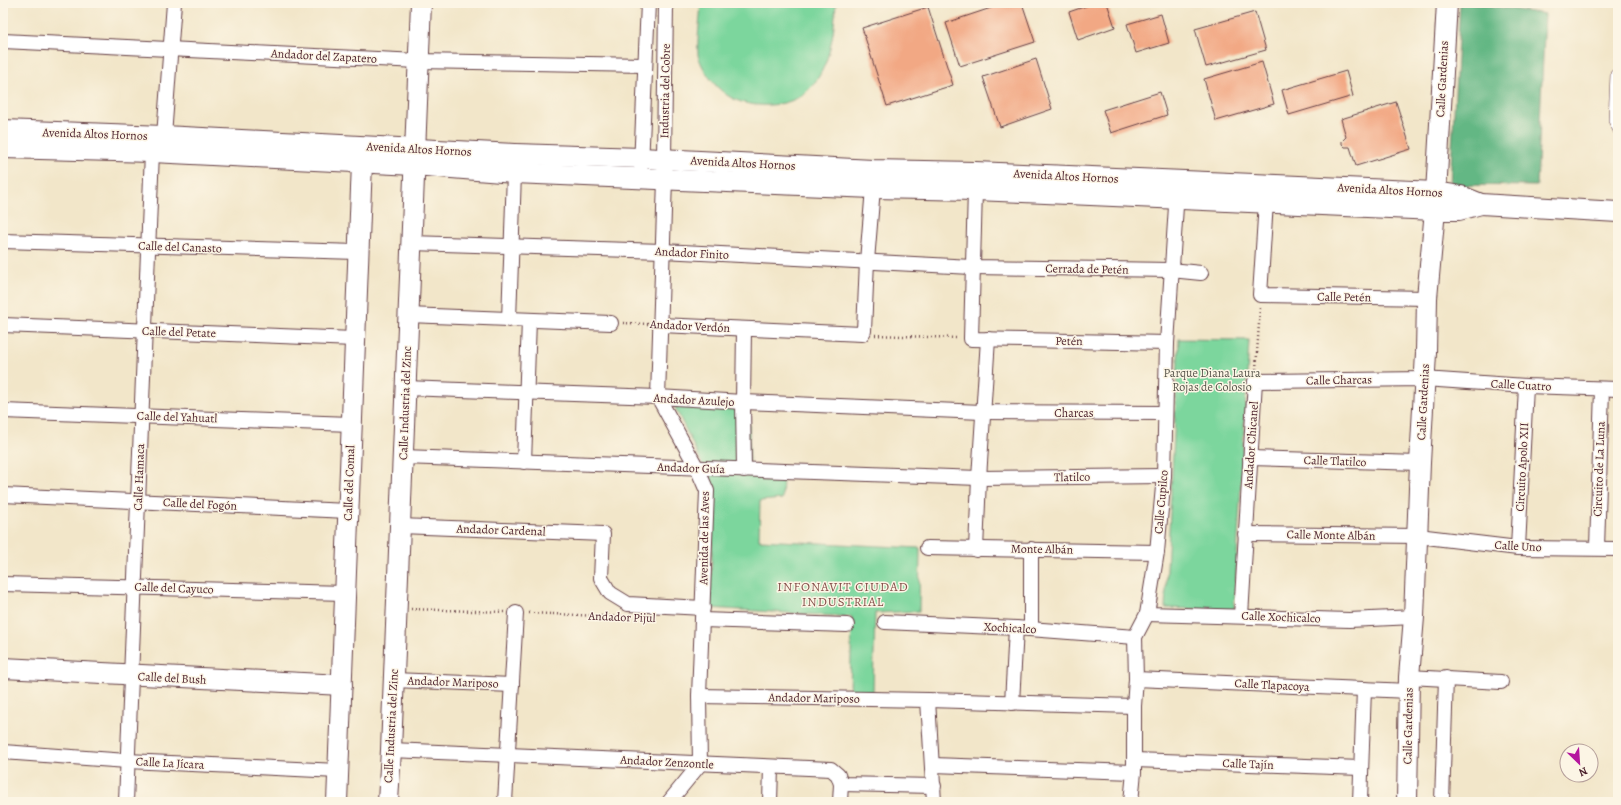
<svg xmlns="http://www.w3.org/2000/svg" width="1621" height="805" viewBox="0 0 1621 805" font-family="Alegreya,serif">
	<rect width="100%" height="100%" fill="#fcf5e5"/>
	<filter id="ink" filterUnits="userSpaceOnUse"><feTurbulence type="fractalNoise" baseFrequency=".025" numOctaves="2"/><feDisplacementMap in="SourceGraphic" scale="8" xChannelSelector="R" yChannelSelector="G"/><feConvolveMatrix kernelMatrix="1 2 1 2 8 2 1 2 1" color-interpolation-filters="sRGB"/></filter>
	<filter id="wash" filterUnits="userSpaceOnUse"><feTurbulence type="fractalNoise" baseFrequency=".012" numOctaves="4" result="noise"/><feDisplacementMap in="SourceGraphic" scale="16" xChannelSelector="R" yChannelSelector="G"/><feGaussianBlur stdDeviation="0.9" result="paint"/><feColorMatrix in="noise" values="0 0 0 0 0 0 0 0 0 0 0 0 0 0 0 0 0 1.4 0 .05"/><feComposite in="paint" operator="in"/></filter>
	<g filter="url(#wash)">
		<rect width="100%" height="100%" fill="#f2e6c9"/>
		<g fill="#7bd69d" stroke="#627a64">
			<path d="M701,3h135c-2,30 -6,69 -31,90 -18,15 -55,16 -75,4 -10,-6 -18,-15 -25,-26 -2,-4 -6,-11 -7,-16 -1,-16 2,-36 3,-52z"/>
			<polygon points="1179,339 1249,340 1234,610 1165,608"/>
			<polygon points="674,405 749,409 750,476 783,477 782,499 760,501 759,540 920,548 919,611 875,613 873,692 850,692 852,617 710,608 714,492 707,474"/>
		</g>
		<polygon fill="#64b784" stroke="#576b58" points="1460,3 1473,3 1545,14 1537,186 1450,185"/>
		<g id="blocks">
			<g fill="#f2a884">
				<polygon points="1006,3 1022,3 1035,42 960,66 946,23"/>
				<polygon points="1095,3 1107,3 1115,27 1078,40 1069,12"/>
				<polygon points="928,7 953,85 887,106 862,28"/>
				<polygon points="1255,12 1266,50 1206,67 1195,29"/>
				<polygon points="1161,14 1169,43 1136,53 1127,24"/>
				<polygon points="1036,59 1052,109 1000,127 983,77"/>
				<polygon points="1262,62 1274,104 1216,121 1204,79"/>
				<polygon points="1346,71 1353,96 1289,115 1282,90"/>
				<polygon points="1160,92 1167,115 1111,133 1103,110"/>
				<polygon points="1396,102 1411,149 1356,166 1350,147 1345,147 1342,144 1342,141 1346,137 1341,119"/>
			</g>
		</g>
	</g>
	<g filter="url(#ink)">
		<use href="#blocks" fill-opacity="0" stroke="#633d43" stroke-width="1"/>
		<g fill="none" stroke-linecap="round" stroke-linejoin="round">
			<g stroke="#633d43" stroke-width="8">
				<polyline id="lane" points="1618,74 1614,74 1612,121 1618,133"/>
			</g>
			<g stroke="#633d43" stroke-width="16">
				<g id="street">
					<polyline points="666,3 664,159 665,179 658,397 697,468 707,491 699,696 700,764 669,802"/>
					<polyline points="3,41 418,61 645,65"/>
					<polyline points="164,136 174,3"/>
					<polyline points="641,166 648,3"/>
					<polyline points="975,190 971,339 1167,343"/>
					<polyline points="1266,202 1260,295 1427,298"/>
					<polyline points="3,241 357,252"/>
					<polyline points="411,243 663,251 972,267 1171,270 1201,273"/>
					<polyline points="408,315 611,323"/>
					<polyline points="509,320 514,173"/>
					<polyline points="3,325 354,339"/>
					<polyline points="660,325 862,334 864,331 867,261 873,188"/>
					<polyline points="405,388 658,397 743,402 982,412 1165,413"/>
					<polyline points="3,411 351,424"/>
					<polyline points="403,457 979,478 1164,476"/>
					<polyline points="1250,458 1420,463"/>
					<polyline points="524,462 529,320"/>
					<polyline points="744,470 743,402 744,329"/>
					<polyline points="3,495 348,511"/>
					<polyline points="400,526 603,534 601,578 610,593 628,604 703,608"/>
					<polyline points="1245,534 1418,536 1518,548 1618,549"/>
					<polyline points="927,548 1157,552"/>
					<polyline points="1518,548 1526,386"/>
					<polyline points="1597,548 1602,389"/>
					<polyline points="976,550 979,478 988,339"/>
					<polyline points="3,584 345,593"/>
					<polyline points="1147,614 1349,620 1414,617"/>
					<polyline points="1241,616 1255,381 1424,379 1526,386 1618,389"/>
					<polyline points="702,620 847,625"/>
					<polyline points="885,622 1016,628 1135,637"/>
					<polyline points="1031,629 1031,549"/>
					<polyline points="1409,677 1501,682"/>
					<polyline points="1136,679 1409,691"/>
					<polyline points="394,680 512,685"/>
					<polyline points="699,696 928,700 1134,706"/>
					<polyline points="928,700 934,802"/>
					<polyline points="1012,703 1016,628"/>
					<polyline points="391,750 831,769 838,775 841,784 934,786"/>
					<polyline points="3,752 127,761 338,771"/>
					<polyline points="1134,760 1361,768"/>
					<polyline points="933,765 1134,772"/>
					<polyline points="126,802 152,152"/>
					<polyline points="505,802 516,613"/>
					<polyline points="770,802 771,767"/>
					<polyline points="840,802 841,784"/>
					<polyline points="1131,802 1134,772 1134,706 1136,679 1135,637 1147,614 1157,552 1164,476 1167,343 1177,191"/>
					<polyline points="1360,802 1364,689"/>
					<polyline points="1442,802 1446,678"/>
				</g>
			</g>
			<g stroke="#633d43" stroke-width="22">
				<g id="secondary">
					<polyline points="3,130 164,136 515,154 641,158 873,170 975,172 1436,192 1461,196 1481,204 1618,212"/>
					<polyline points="3,148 152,152 414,165 514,173 873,188 975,190 1435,210 1459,210 1481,204"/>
					<polyline points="3,668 342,685"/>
					<polyline points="337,802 362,163"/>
					<polyline points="388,802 391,750 421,3"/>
					<polyline points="1407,802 1409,677 1414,617 1420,463 1426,353 1427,298 1435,210 1447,3"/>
				</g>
			</g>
			<g stroke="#633d43" stroke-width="2.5" stroke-dasharray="1 3" stroke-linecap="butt">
				<polyline points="623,323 648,324"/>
				<polyline points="875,335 958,338"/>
				<polyline points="1256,369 1260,308"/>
				<polyline points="411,609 504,612"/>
				<polyline points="529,613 624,617"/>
			</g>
			<use href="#lane" stroke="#fff" stroke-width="7"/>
			<use href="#street" stroke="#fff" stroke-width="14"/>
			<use href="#secondary" stroke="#fff" stroke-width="20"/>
		</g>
	</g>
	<g text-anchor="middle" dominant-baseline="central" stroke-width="3" stroke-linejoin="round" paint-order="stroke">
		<g font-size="12" fill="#4a1f2b" stroke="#fcf5e5">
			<text transform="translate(324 56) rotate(3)">Andador del Zapatero</text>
			<text transform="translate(1442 79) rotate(-87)">Calle Gardenias</text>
			<text transform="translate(665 91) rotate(-89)">Industria del Cobre</text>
			<text transform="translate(95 134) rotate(2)">Avenida Altos Hornos</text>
			<text transform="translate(419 149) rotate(3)">Avenida Altos Hornos</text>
			<text transform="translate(743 163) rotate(3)">Avenida Altos Hornos</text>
			<text transform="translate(1066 176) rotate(3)">Avenida Altos Hornos</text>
			<text transform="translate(1390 190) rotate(3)">Avenida Altos Hornos</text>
			<text transform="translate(180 247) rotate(2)">Calle del Canasto</text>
			<text transform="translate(692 253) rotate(3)">Andador Finito</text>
			<text transform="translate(1087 269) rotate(1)">Cerrada de Petén</text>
			<text transform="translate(1344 297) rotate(1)">Calle Petén</text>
			<text transform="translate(690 326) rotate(3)">Andador Verdón</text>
			<text transform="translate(179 332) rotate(2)">Calle del Petate</text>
			<text transform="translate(1069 341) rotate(1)">Petén</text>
			<text transform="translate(1339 380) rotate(-1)">Calle Charcas</text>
			<text transform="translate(1521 385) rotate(3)">Calle Cuatro</text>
			<text transform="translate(694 400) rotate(3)">Andador Azulejo</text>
			<text transform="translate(1423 402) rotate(-87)">Calle Gardenias</text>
			<text transform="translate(405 403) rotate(-88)">Calle Industria del Zinc</text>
			<text x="1074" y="413">Charcas</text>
			<text transform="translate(177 417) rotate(2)">Calle del Yahuatl</text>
			<text transform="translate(1251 445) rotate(-86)">Andador Chicanel</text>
			<text transform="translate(1335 461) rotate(2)">Calle Tlatilco</text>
			<text transform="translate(1522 467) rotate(-87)">Circuito Apolo XII</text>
			<text transform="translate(691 468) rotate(2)">Andador Guía</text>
			<text transform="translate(1599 469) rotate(-88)">Circuito de La Luna</text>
			<text transform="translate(139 477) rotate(-88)">Calle Hamaca</text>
			<text transform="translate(1072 477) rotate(-1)">Tlatilco</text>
			<text transform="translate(349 483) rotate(-88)">Calle del Comal</text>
			<text transform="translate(1161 502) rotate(-85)">Calle Cupilco</text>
			<text transform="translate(200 504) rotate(3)">Calle del Fogón</text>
			<text transform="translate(501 530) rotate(2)">Andador Cardenal</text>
			<text transform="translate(1331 535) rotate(1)">Calle Monte Albán</text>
			<text transform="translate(704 538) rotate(-89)">Avenida de las Aves</text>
			<text transform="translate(1518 546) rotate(3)">Calle Uno</text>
			<text transform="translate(1042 549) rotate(1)">Monte Albán</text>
			<text transform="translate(174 588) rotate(2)">Calle del Cayuco</text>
			<text transform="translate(622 617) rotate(2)">Andador Pijul</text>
			<text transform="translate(1281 617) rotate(2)">Calle Xochicalco</text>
			<text transform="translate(1010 628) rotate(3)">Xochicalco</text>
			<text transform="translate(172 678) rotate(3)">Calle del Bush</text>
			<text transform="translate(453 682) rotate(2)">Andador Mariposo</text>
			<text transform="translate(1272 685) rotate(3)">Calle Tlapacoya</text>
			<text transform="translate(814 698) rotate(1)">Andador Mariposo</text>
			<text transform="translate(391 726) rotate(-87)">Calle Industria del Zinc</text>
			<text transform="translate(1408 726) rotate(-89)">Calle Gardenias</text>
			<text transform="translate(667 762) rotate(3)">Andador Zenzontle</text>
			<text transform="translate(170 763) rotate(3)">Calle La Jícara</text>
			<text transform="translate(1248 764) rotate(2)">Calle Tajín</text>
		</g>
		<g font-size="12" fill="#59564d" stroke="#fcf5e5">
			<text x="1212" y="373">Parque Diana Laura<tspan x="1212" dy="14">Rojas de Colosio</tspan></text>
		</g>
		<g font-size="13" letter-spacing="1" fill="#854f4a" stroke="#fcf5e5">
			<text x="843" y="586">INFONAVIT CIUDAD<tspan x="843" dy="15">INDUSTRIAL</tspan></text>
		</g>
	</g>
	<rect width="1621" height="805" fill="none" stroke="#fcf5e5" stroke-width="16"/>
	<g transform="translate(1579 763) rotate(155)"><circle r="19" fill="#fcf5e5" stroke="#b59f9b"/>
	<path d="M0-3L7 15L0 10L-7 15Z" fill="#b5179e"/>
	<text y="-6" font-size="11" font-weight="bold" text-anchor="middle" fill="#4a1f2b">N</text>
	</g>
</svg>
